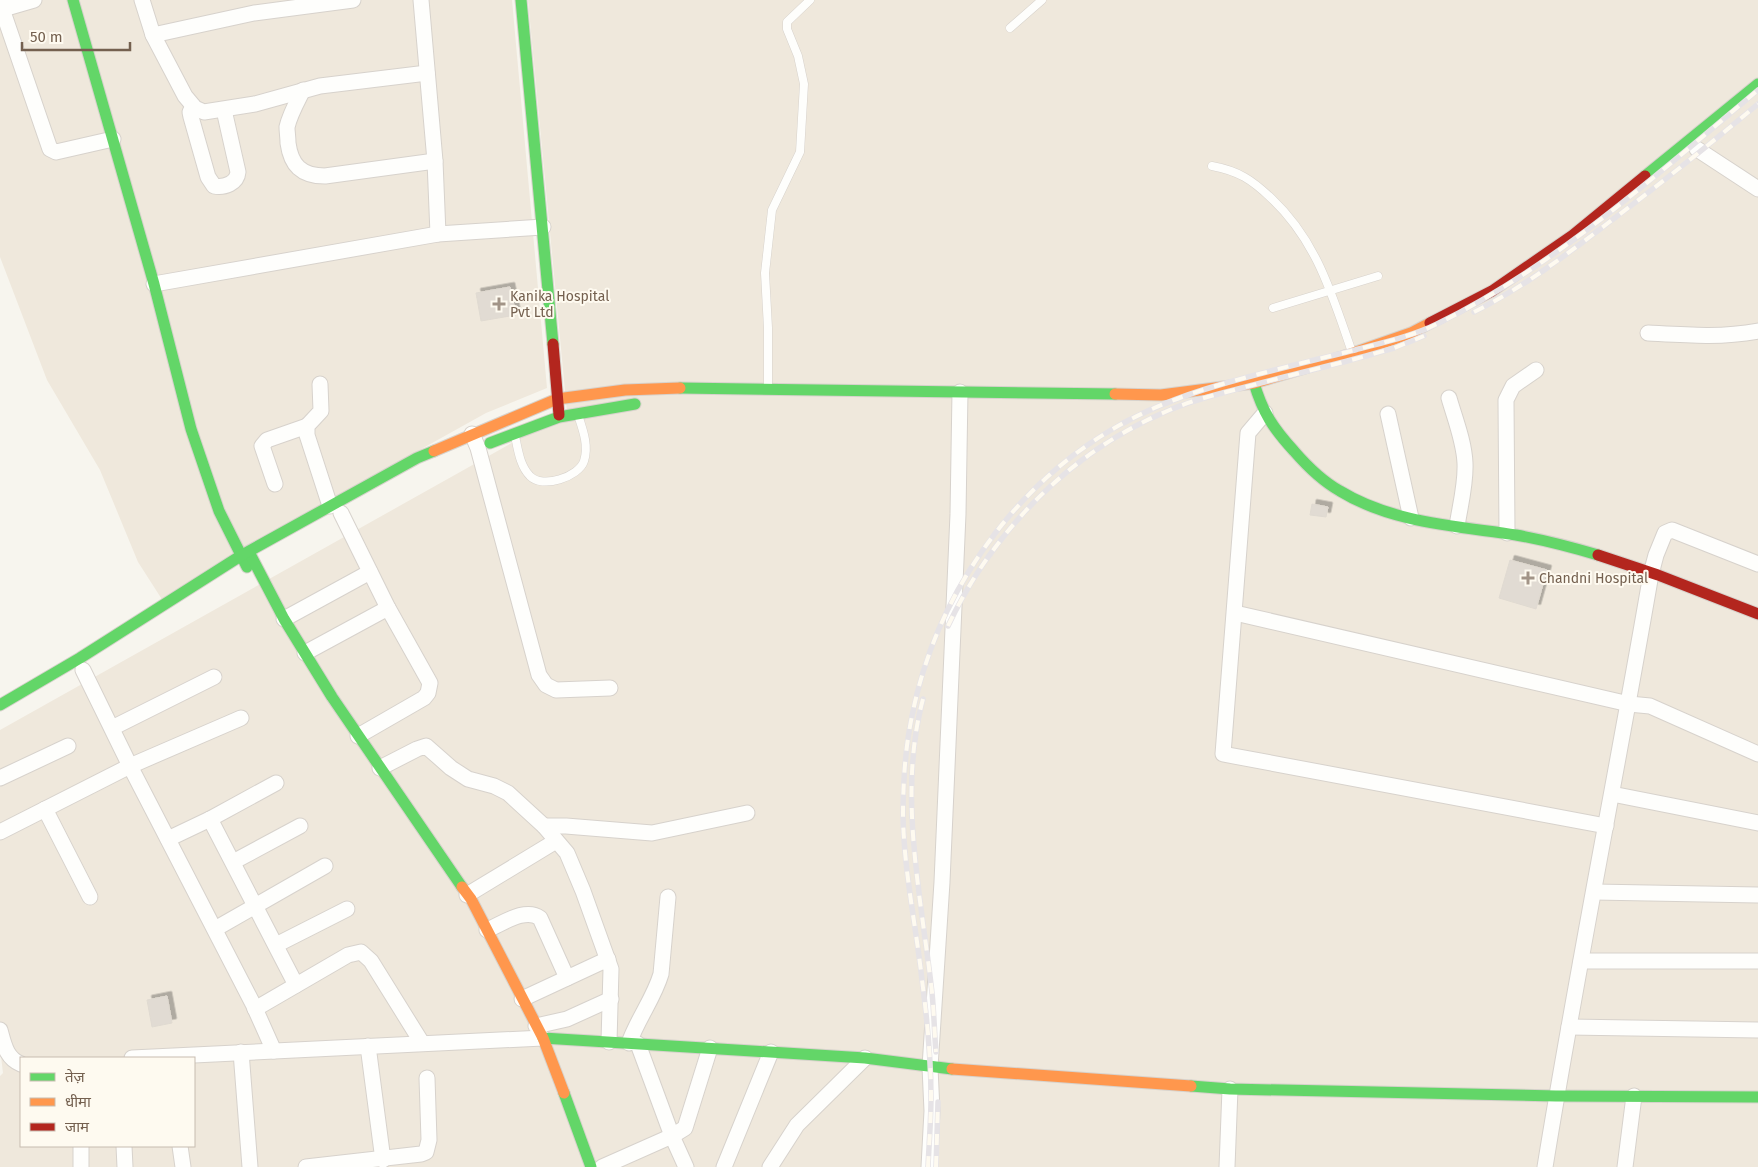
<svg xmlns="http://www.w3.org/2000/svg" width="1758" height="1167" viewBox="0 0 1758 1167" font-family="'Fira Sans','Noto Sans Devanagari',sans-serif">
	<defs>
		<filter id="shadow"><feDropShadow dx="4.5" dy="-4.5" stdDeviation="0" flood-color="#0004"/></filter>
	</defs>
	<rect width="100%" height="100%" fill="#f7f5ee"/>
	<g fill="#efe8dc" fill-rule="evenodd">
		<polygon points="0,0 512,0 547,388 486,413 398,462 163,601 138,562 100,470 47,380 0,257"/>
		<path d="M528,0h1230v1167h-1758v-91l3,-3 -3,-25v-318l567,-318zM21,1058h173v88h-173z"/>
	</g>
	<g fill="#e1dbd3" stroke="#e0dad1" filter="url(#shadow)">
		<polygon points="510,287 516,315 481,321 476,293"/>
		<polygon points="1312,504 1328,507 1326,517 1310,515"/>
		<polygon points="1510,560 1547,570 1536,609 1499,598"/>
		<polygon points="167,996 172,1023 152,1027 147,1000"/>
	</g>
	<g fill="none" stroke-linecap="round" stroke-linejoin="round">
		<g stroke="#d7d2cc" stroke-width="9">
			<g id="lane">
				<polyline points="1010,28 1042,0"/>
				<path d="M1212,166c27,5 40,14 59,32 46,43 61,97 81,154"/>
				<polyline points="1273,308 1378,276"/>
				<polyline points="768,388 768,328 765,273 772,210 800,152 804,84 798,56 787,29 787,22 810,0"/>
				<path d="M515,436c3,14 5,30 15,40 12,13 49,1 54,-15 5,-15 -1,-31 -6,-46"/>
			</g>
		</g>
		<g stroke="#d7d2cc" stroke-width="17">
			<g id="street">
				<polyline points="142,0 153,35 254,13 353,0"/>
				<polyline points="421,0 435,161 438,234"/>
				<polyline points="0,3 50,149 56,152 113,139"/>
				<polyline points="3,9 34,0"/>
				<polyline points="153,35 185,96 195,108 204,112 255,104 320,86 427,73"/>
				<path d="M303,90c-6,12 -13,24 -16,37 0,5 1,10 1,16 3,22 13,33 37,33l110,-15"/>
				<path d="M193,106l-3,6 1,5 17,60 6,9c11,2 23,-3 24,-14l-14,-62"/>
				<polyline points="1697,149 1758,189"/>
				<polyline points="154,284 438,234 543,227"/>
				<path d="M1648,333c37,2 73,5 110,-2"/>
				<polyline points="320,384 321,411 307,426 307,435 330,506"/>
				<path d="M1449,398c6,21 15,43 16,65 1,21 -5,43 -8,63"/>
				<polyline points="1265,413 1248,433 1223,754 1606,826"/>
				<polyline points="1388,414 1411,518"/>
				<polyline points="472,434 478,448 539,675 546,685 556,690 610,688"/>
				<polyline points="275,484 262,446 267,440 307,426"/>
				<polyline points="341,513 388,608 430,683 428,693 424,698 358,736"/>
				<polyline points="1507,533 1506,400 1513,386 1536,370"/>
				<polyline points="1235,613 1629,704 1650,706 1758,754"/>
				<polyline points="284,619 370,572"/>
				<polyline points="305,653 388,608"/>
				<polyline points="83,670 130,766 253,1004 274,1051"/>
				<polyline points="112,728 214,677"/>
				<polyline points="380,768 417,749 426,746 451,768 468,779 494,786 508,793 544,826 567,853 583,891 611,969 609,1042"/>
				<polyline points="0,778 68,746"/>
				<polyline points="1612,794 1758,823"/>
				<polyline points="45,809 90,897"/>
				<polyline points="210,819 296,985"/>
				<polyline points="544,826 566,826 652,833 747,813"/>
				<polyline points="0,832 130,766 241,718"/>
				<polyline points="168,839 210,819 276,783"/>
				<polyline points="233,862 300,826"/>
				<polyline points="1594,892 1758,895"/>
				<polyline points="467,895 556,841"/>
				<polyline points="215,929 325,866"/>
				<path d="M487,930c15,-6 38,-23 53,-12l27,60"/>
				<polyline points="276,945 347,909"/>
				<polyline points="1581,961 1758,961"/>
				<polyline points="522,999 608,959"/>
				<polyline points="255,1009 348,955 361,952 371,961 422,1043"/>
				<polyline points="536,1026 567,1019 611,999"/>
				<polyline points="1569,1027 1758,1030"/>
				<path d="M0,1030c4,14 6,28 21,34"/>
				<path d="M629,1043c9,-25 25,-45 32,-69l7,-77"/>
				<polyline points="638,1044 672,1136 686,1167"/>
				<polyline points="368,1046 383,1160"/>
				<polyline points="241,1052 250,1167"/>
				<polyline points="132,1058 543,1038"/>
				<polyline points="81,1146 81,1167"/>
				<polyline points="124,1146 125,1167"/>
				<polyline points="180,1146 183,1167"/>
				<polyline points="306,1167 421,1154 426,1152 429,1140 427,1078"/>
				<polyline points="602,1167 672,1136 685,1128 710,1048"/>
				<polyline points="724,1167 771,1052"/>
				<polyline points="770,1167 797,1125 865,1058"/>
				<polyline points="929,1167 932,1111 930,1067 942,882 958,514 960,392"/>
				<polyline points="1227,1167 1230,1089"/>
				<path d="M1545,1167c32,-198 72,-395 106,-593l5,-19 9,-22 7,-3 86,34"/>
				<polyline points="1625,1167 1634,1096"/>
			</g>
		</g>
		<g stroke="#d7d2cc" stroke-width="13">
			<g id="fast">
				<polyline points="73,0 154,284 191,429 219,511 247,567"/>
				<polyline points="521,0 553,344"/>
				<polyline points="1645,176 1758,84"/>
				<path d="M1254,383c9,30 19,45 40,68 13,15 28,30 46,40 52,32 117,35 176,44 28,5 55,12 82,20"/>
				<polyline points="680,388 1115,394"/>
				<polyline points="490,443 559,417 635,404"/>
				<polyline points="249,552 284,619 332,697 462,887"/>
				<polyline points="0,705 80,658 242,555 417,458 434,451"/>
				<polyline points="543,1038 865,1058 952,1069"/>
				<polyline points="1191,1086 1230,1089 1556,1096 1758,1097"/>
				<polyline points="564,1093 591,1167"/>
			</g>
		</g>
		<g stroke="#d7d2cc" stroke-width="13">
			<g id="slow">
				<polyline points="1115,394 1161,395 1254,383 1342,357 1411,333 1430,323"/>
				<polyline points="434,451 557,399 625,390 680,388"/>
				<polyline points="462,887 471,899 543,1038 564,1093"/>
				<polyline points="952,1069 1191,1086"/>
			</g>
		</g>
		<g stroke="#d7d2cc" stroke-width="13">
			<g id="jam">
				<polyline points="1430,323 1492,291 1573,235 1645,176"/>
				<polyline points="553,344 559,415"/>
				<polyline points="1598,555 1658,575 1758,614"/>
			</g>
		</g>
		<use href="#lane" stroke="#fefefc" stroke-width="8"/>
		<use href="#street" stroke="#fefefc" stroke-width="15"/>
		<use href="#fast" stroke="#63d668" stroke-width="11"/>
		<use href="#slow" stroke="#ff974d" stroke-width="11"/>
		<use href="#jam" stroke="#b3261e" stroke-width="11"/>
		<g stroke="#e6e3e6" stroke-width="5.5">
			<g id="rail">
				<path d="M1474,312c48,-24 91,-56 134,-89 51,-38 101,-78 150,-119"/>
				<path d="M948,626c44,-94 121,-173 217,-214 22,-10 45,-16 69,-22 44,-12 88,-22 132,-34l28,-8 30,-12"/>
				<path d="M923,699c-25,93 -3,192 8,285 3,22 3,45 5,68"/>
				<path d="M928,1167c1,-23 3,-47 3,-70 0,-39 -4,-79 -9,-117 -6,-54 -18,-109 -19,-163 0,-34 2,-68 9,-101 23,-117 96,-225 199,-286 34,-20 70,-34 108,-45 45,-13 91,-24 136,-35 26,-7 58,-14 82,-26 118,-58 221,-150 321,-234"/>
				<polyline points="936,1167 938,1102"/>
			</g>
		</g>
		<use href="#rail" stroke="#fefaf0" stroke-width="4" stroke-dasharray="11" stroke-linecap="butt"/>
	</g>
	<g fill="#a29487" stroke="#fefaf0" stroke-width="2">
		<path d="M496.5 296.5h5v5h5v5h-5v5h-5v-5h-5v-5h5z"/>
		<path d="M1525.5 570.5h5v5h5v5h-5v5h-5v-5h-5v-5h5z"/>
	</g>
	<g text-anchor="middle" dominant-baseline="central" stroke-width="4" stroke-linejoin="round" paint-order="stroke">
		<g font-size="14" fill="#74604f" stroke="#fefaf0" text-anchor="start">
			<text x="510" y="296">Kanika Hospital<tspan x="510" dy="16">Pvt Ltd</tspan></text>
			<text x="1539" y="578">Chandni Hospital</text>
		</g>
	</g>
	<rect x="20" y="1057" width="175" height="90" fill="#fefaf0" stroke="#c7bcb0"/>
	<rect x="30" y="1073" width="25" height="8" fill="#63d668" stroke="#c7bcb0"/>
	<text x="65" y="1082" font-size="15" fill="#74604f">तेज़</text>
	<rect x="30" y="1098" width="25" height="8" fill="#ff974d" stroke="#c7bcb0"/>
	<text x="65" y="1107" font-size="15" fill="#74604f">धीमा</text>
	<rect x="30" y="1123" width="25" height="8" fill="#b3261e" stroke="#c7bcb0"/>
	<text x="65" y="1132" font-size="15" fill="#74604f">जाम</text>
	<path d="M22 42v8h108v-8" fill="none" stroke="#74604f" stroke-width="2.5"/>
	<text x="30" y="42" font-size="15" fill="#74604f" stroke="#fefaf0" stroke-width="4" paint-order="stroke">50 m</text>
</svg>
